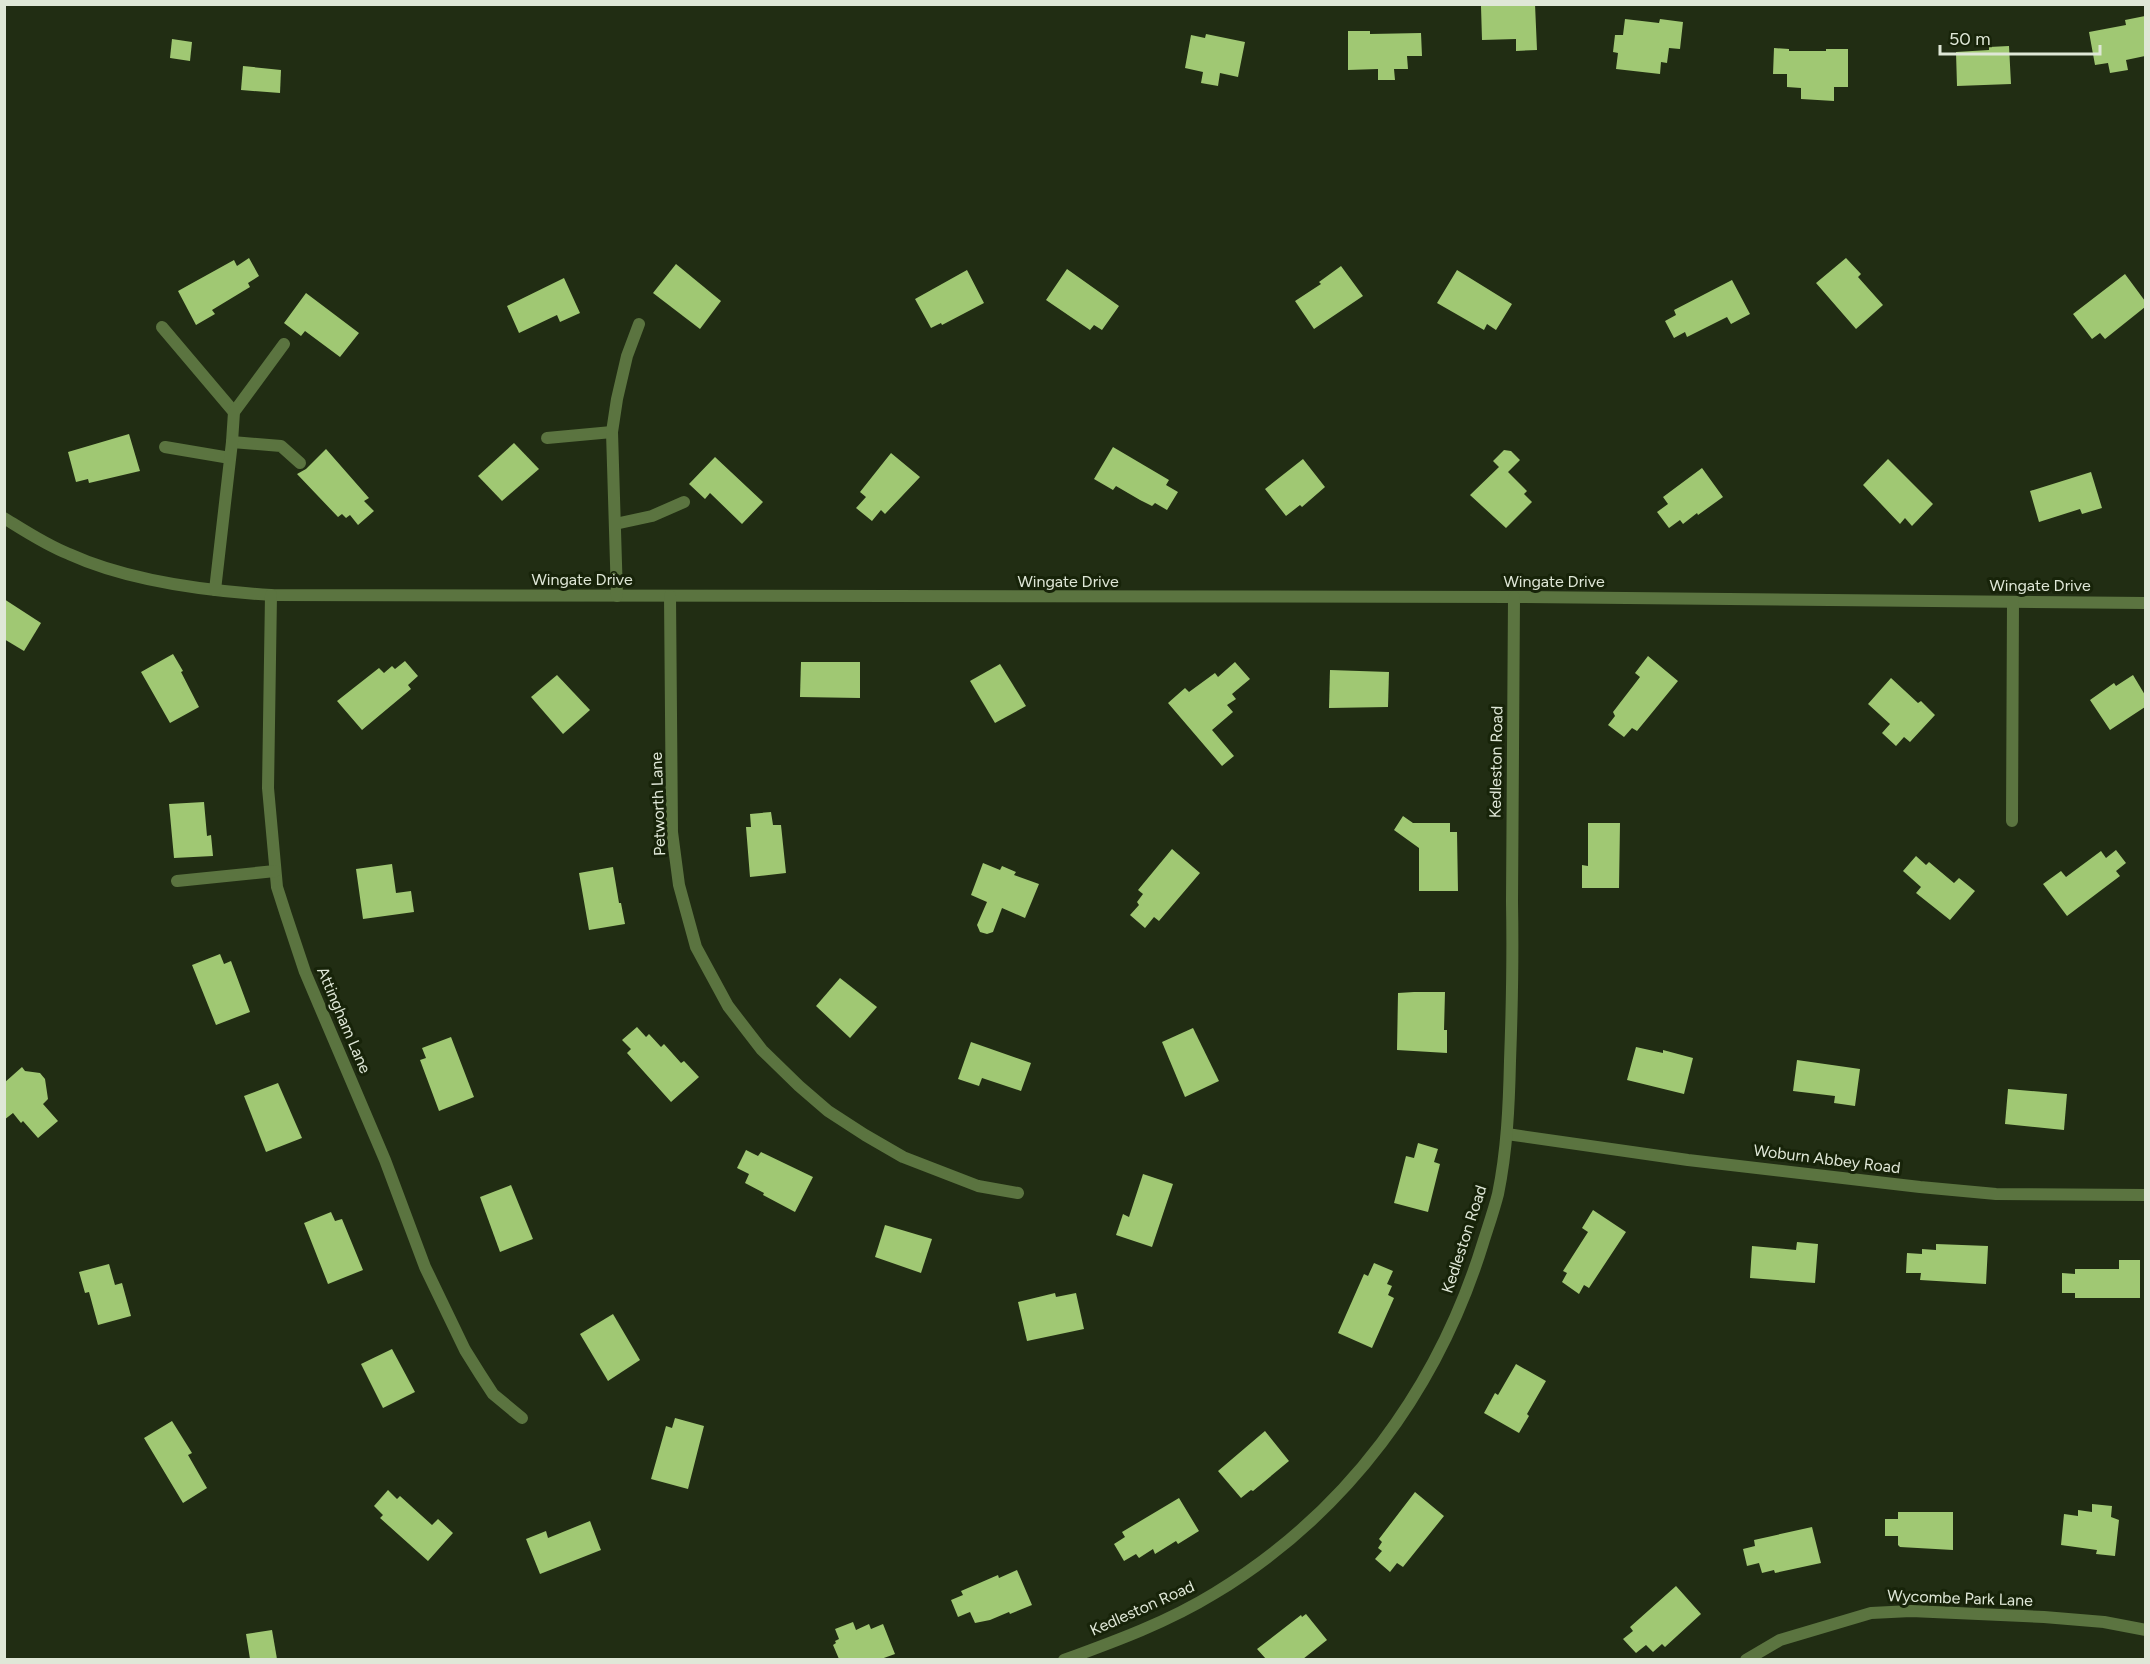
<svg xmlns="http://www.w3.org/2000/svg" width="2150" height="1664" viewBox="0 0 2150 1664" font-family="Figtree,sans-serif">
	<rect width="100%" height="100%" fill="#212d13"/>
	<g fill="#a0c873">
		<polygon points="1495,4 1535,4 1537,50 1516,51 1516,39 1482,40 1481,6"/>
		<polygon points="2145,16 2145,56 2126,60 2128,70 2110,73 2108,63 2095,65 2089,32 2126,25 2125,20"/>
		<polygon points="1625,19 1659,23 1660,19 1683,22 1680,49 1669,48 1667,63 1661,62 1660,74 1616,69 1618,53 1613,52 1615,35 1623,35"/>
		<polygon points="1348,31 1370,31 1370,34 1421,33 1422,56 1407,56 1408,69 1394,69 1395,80 1378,80 1378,69 1348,70"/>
		<polygon points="1206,34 1245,42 1238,77 1220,73 1218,86 1201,83 1203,72 1185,68 1191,35 1205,38"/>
		<polygon points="172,39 192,42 190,61 170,58"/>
		<polygon points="2009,46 2011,84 1957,86 1956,52 1989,50 1989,47"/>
		<polygon points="1774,48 1789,49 1789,51 1826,51 1826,49 1848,49 1848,87 1834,87 1834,101 1801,99 1801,88 1787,87 1787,74 1773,74"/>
		<polygon points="243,66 281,70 280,93 241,90"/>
		<polygon points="249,258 259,276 248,283 250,287 212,310 215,314 196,325 178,291 234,260 237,266"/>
		<polygon points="1846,258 1861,274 1858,277 1883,305 1856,329 1816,283"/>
		<polygon points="676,264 721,301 700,329 653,293"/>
		<polygon points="1341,266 1363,296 1314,329 1295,301 1321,284 1319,282"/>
		<polygon points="1067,269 1119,306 1102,330 1094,325 1090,330 1046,300"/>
		<polygon points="967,270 984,303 942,325 941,323 931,328 915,299"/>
		<polygon points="1457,270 1512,304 1496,330 1487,324 1484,330 1437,303"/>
		<polygon points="2125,274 2145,301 2145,307 2105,339 2100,333 2092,339 2073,314"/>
		<polygon points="564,278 580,313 560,322 557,315 519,333 507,306"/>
		<polygon points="1732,280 1750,314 1731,324 1727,317 1687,337 1685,332 1674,338 1665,321 1676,315 1674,310"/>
		<polygon points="306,293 359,333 340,357 305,331 301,336 284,323"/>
		<polygon points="129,434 140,471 89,483 88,479 76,482 68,452"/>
		<polygon points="514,443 539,469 502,501 478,476"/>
		<polygon points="1113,447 1169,480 1166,485 1178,492 1167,510 1155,503 1152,506 1140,500 1116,486 1113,490 1094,479"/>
		<polygon points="326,449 369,498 364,501 374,511 358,525 350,515 346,518 342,514 338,517 297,474 306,469"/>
		<polygon points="1504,450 1511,451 1520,460 1508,472 1527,491 1524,494 1532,502 1506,528 1470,495 1499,467 1493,461"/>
		<polygon points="891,453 920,477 885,514 881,510 872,521 856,508 866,497 860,492"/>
		<polygon points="715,457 763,502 742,524 710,493 705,499 689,484"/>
		<polygon points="1303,459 1325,487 1302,507 1300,505 1286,516 1265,489"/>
		<polygon points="1888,459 1933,504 1912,526 1905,518 1900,524 1863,485"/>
		<polygon points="1702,468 1723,497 1698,515 1697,513 1683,524 1680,520 1669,528 1657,512 1668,504 1663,497"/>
		<polygon points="2091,472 2102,508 2082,514 2080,509 2039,522 2030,491"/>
		<polygon points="4,599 41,623 24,651 4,639"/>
		<polygon points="173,654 183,671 181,672 199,707 170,723 141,672"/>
		<polygon points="1648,656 1678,681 1637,731 1632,728 1624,737 1608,725 1615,716 1613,712 1640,677 1635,673"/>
		<polygon points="405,661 418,676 408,685 411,689 362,730 337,701 379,668 384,673 392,666 395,669"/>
		<polygon points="801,662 860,662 860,698 800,697"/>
		<polygon points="1235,662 1250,679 1232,694 1236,699 1227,705 1233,712 1212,730 1234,756 1222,766 1168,703 1185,688 1189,692 1215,673 1218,677"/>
		<polygon points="1000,664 1026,706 995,723 970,681"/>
		<polygon points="1330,670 1389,672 1388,707 1329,708"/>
		<polygon points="557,675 590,710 563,734 531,697"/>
		<polygon points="2133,675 2145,695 2145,707 2110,730 2090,700 2114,683 2116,686"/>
		<polygon points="1891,678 1918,703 1921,701 1935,715 1910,742 1904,737 1896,746 1882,733 1890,724 1868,704"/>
		<polygon points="204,802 207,836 211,835 213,856 174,858 169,804"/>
		<polygon points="771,812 773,825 781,825 786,873 750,877 746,827 751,827 750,814"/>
		<polygon points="1403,816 1413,823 1450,823 1450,832 1457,832 1458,891 1419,891 1419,848 1394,830"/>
		<polygon points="1588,823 1620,823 1619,888 1582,888 1582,865 1588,866"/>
		<polygon points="1172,849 1200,873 1159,921 1154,917 1145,928 1130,915 1139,905 1137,902 1143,894 1138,890"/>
		<polygon points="2116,850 2126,863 2116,871 2120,876 2067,916 2043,884 2061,871 2066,877 2101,851 2106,858"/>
		<polygon points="1916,856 1926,865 1929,862 1954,883 1959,878 1975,891 1950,920 1916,893 1921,887 1903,871"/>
		<polygon points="983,863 1000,870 1002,866 1016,872 1014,875 1039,884 1025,918 1002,908 993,932 987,934 980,932 977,925 987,902 971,895"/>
		<polygon points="392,864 396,893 411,891 414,912 363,919 356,869"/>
		<polygon points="613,867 619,903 621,903 625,924 589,930 579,873"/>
		<polygon points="220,954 224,964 231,961 250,1012 216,1025 192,965"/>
		<polygon points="840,978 877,1007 850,1038 816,1006"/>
		<polygon points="1414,992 1445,992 1444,1030 1447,1030 1447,1053 1397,1050 1398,993"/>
		<polygon points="637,1027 646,1037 649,1034 661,1047 664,1044 681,1063 684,1061 699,1077 671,1102 627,1053 631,1049 622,1040"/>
		<polygon points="1193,1028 1219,1081 1185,1097 1162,1042"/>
		<polygon points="451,1037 474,1097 439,1111 420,1060 426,1058 422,1048"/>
		<polygon points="971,1042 1031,1063 1021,1091 982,1078 979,1086 958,1079"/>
		<polygon points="1636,1047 1663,1053 1663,1050 1693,1058 1684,1094 1627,1080"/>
		<polygon points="1797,1060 1860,1069 1855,1106 1834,1103 1835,1096 1793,1091"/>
		<polygon points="22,1067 25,1071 40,1073 45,1079 48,1099 43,1104 58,1121 38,1138 23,1121 21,1123 13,1113 4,1120 4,1083"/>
		<polygon points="278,1083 302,1138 266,1152 244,1096"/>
		<polygon points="2008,1089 2067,1094 2064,1130 2005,1124"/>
		<polygon points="1418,1143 1438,1149 1434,1162 1440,1164 1428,1212 1394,1203 1406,1156 1414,1158"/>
		<polygon points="746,1150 758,1156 761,1152 813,1177 795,1212 763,1195 764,1193 745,1183 749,1174 737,1168"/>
		<polygon points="1143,1174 1173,1184 1152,1247 1116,1235 1123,1214 1129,1217"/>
		<polygon points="511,1185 533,1239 500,1252 480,1197"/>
		<polygon points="1593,1210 1626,1232 1589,1288 1584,1285 1579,1294 1562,1282 1567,1273 1563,1271 1588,1232 1582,1228"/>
		<polygon points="331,1212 335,1221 342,1219 363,1270 328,1284 304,1223"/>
		<polygon points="885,1225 932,1239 921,1273 875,1257"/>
		<polygon points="1797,1242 1818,1244 1815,1283 1750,1278 1752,1246 1796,1250"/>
		<polygon points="1936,1244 1988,1246 1986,1284 1920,1280 1921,1273 1906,1273 1907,1253 1922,1254 1922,1249 1936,1250"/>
		<polygon points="2119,1260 2140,1260 2140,1298 2075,1298 2075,1293 2062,1293 2062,1273 2075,1274 2075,1269 2119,1269"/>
		<polygon points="1374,1263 1393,1271 1387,1284 1392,1286 1388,1295 1394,1298 1372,1348 1338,1333 1364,1274 1368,1276"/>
		<polygon points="109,1264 115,1285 122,1283 131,1316 98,1325 89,1292 85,1293 79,1272"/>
		<polygon points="1055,1293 1056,1297 1076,1293 1084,1329 1027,1341 1018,1302"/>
		<polygon points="613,1314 640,1360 608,1381 580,1334"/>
		<polygon points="392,1349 415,1392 383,1408 361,1364"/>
		<polygon points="1516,1364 1546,1381 1527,1414 1529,1416 1519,1433 1484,1413 1495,1393 1498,1395"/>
		<polygon points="675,1418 704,1426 688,1489 651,1479 666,1426 672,1428"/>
		<polygon points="172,1421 192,1453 188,1455 207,1488 183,1503 144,1438"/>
		<polygon points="1265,1431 1289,1461 1253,1491 1251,1490 1241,1498 1218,1471"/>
		<polygon points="388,1490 397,1499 400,1496 432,1525 438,1519 453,1533 428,1561 380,1518 383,1515 374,1506"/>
		<polygon points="1415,1492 1444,1516 1403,1567 1397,1563 1390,1572 1375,1559 1382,1551 1378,1548 1382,1542 1379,1539"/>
		<polygon points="1179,1498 1199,1531 1178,1544 1176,1541 1155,1554 1153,1549 1139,1558 1136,1554 1124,1561 1114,1544 1125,1537 1122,1532"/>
		<polygon points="2092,1504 2112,1506 2111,1517 2119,1520 2115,1556 2096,1554 2097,1550 2061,1545 2064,1514 2078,1516 2078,1510 2092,1512"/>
		<polygon points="1898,1512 1953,1512 1953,1550 1900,1547 1898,1545 1898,1536 1885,1536 1885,1519 1898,1519"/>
		<polygon points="590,1521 601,1550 540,1574 526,1539 546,1531 548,1538"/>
		<polygon points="1812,1527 1821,1563 1775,1573 1774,1570 1762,1573 1759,1563 1747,1566 1743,1549 1755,1546 1754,1540"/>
		<polygon points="1017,1570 1032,1605 1010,1614 1009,1612 990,1620 975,1623 970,1612 958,1617 951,1600 963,1595 961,1591 998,1575 999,1578"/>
		<polygon points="1676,1586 1701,1614 1665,1647 1662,1644 1653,1652 1646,1645 1636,1653 1623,1639 1633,1631 1630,1627"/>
		<polygon points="1306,1614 1327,1640 1303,1659 1266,1659 1257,1649 1301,1615 1302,1617"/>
		<polygon points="853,1622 856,1630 869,1624 871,1629 883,1624 895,1654 881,1659 839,1659 833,1645 836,1643 835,1641 839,1639 835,1629"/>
		<polygon points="272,1630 277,1659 250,1659 246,1634"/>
	</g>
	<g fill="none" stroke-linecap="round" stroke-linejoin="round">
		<g stroke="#5b7440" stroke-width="12">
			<polyline points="162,327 234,412"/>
			<polyline points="547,438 612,432"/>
			<polyline points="232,442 281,446 300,463"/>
			<polyline points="165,447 230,458"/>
			<path d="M4,518c21,13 42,27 65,36 59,27 138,37 202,41l1243,2 632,6"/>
			<polyline points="615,524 652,516 684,502"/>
			<polyline points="215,590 232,442 234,412 284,344"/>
			<polyline points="271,595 268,788 277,887 286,915 305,972 385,1160 425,1267 465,1350 480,1374 493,1394 522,1418"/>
			<polyline points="617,596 612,432 617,399 627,356 639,324"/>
			<polyline points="670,596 672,832 679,885 696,947 728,1006 762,1050 799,1086 828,1111 865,1135 903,1157 978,1186 1018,1193"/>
			<polyline points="2012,821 2013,602"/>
			<polyline points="177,881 275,871"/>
			<polyline points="1507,1134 1688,1160 1920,1187 1996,1194 2146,1195"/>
			<path d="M1064,1660c52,-19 104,-38 151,-67 132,-80 223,-204 268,-350 5,-16 11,-33 15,-49 9,-44 11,-88 12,-133 2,-53 3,-105 2,-159 0,-101 1,-203 2,-305"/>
			<polyline points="1746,1660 1780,1640 1871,1613 1911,1611 2044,1617 2104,1622 2146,1630"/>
		</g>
	</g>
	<g text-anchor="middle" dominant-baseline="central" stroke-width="6" stroke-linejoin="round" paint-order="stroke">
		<g font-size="16" fill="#dfe7d7" stroke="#172309">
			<text x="582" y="579">Wingate Drive</text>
			<text x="1068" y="581">Wingate Drive</text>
			<text x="1554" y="581">Wingate Drive</text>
			<text x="2040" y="585">Wingate Drive</text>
			<text transform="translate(1496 762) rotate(-89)">Kedleston Road</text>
			<text transform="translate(658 804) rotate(-92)">Petworth Lane</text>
			<text transform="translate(344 1020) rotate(67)">Attingham Lane</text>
			<text transform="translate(1827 1159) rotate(7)">Woburn Abbey Road</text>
			<text transform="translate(1464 1239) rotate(-72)">Kedleston Road</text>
			<text transform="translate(1960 1598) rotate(2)">Wycombe Park Lane</text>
			<text transform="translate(1142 1608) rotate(-24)">Kedleston Road</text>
		</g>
	</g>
	<rect width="2150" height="1664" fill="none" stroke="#dfe7d7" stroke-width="12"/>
	<path d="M1940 45v9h160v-9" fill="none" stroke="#dfe7d7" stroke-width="3"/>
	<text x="1949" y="45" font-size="18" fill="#dfe7d7" stroke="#172309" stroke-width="4.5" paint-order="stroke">50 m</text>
</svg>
